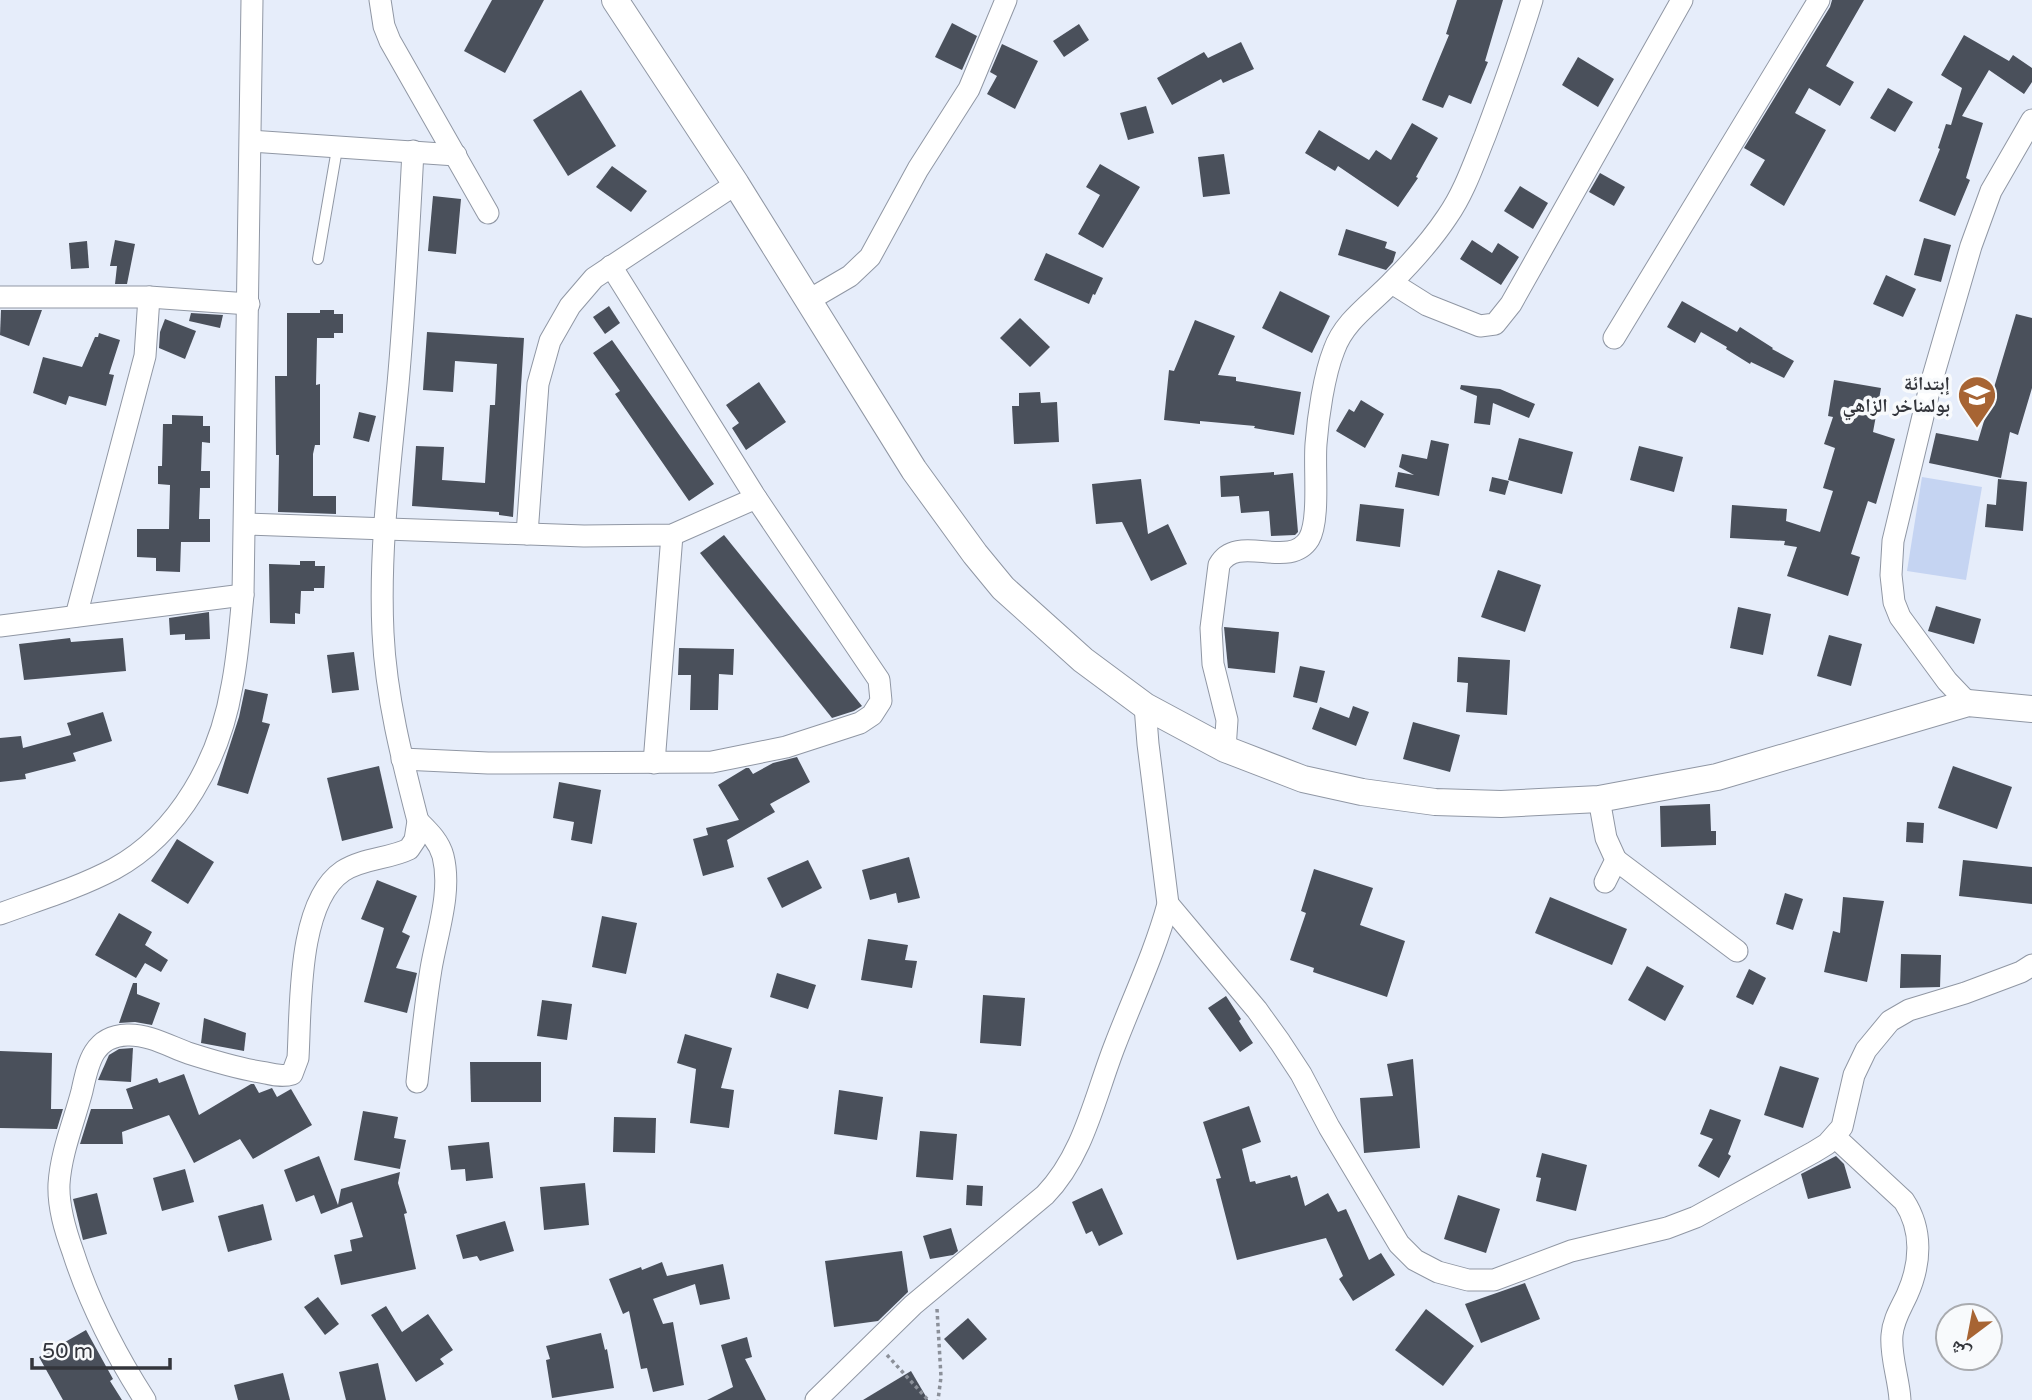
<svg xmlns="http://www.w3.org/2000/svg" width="2032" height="1400" viewBox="0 0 2032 1400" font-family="'Varela Round','Noto Naskh Arabic',sans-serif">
	<rect width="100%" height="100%" fill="#e6edfa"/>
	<polygon fill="#c5d4f2" points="1922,477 1982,487 1966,580 1907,571"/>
	<g fill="#4a505b">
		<polygon points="492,0 544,0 505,73 464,51"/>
		<polygon points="1457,0 1503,0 1485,61 1488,62 1471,104 1449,95 1443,108 1422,100 1449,35 1446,34"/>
		<polygon points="1832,0 1864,0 1826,66 1854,82 1840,106 1809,88 1795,113 1826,130 1784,206 1750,185 1765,160 1744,148 1830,7"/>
		<polygon points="952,23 977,36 962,70 935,57"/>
		<polygon points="1079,24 1089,40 1064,57 1053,41"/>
		<polygon points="1964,35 2009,61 2013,55 2032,68 2032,82 2024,94 1989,70 1962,116 1983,123 1966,178 1970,180 1955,216 1919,201 1940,149 1938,148 1946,124 1951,125 1962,88 1941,75"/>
		<polygon points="1241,42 1254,69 1223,83 1221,79 1172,105 1157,78 1204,52 1208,58"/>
		<polygon points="1002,44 1038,61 1015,109 987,94 997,76 990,72"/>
		<polygon points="1578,57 1614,79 1598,107 1562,85"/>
		<polygon points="1888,88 1913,102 1895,132 1870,118"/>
		<polygon points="581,90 616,146 568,176 533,120"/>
		<polygon points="1146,106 1154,133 1128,140 1120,113"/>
		<polygon points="1412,123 1438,138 1416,177 1418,178 1398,207 1338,166 1335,171 1305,153 1319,130 1369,160 1376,150 1391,160"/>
		<polygon points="1224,154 1230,194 1203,197 1198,157"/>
		<polygon points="1100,164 1140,187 1103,248 1078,234 1100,195 1086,187"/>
		<polygon points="612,166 647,191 631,212 596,187"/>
		<polygon points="1600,173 1625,187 1614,206 1589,192"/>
		<polygon points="1520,186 1548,203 1533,229 1504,211"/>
		<polygon points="433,196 461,199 456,254 428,251"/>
		<polygon points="1346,229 1387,242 1385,248 1396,252 1393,262 1386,270 1338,255"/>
		<polygon points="1924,238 1951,245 1941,282 1914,275"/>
		<polygon points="115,240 135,244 127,284 115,284 117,266 110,266"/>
		<polygon points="1472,240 1492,253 1498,243 1519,257 1501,285 1460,259"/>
		<polygon points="87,241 89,268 71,269 69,243"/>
		<polygon points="1046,253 1103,278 1095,295 1093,294 1089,304 1034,280"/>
		<polygon points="1886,275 1916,289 1903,317 1873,304"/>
		<polygon points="1280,291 1330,316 1312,353 1262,328"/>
		<polygon points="1682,301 1737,332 1740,327 1773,348 1772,349 1794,361 1784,378 1751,362 1750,364 1726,349 1727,347 1701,332 1695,343 1667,327"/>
		<polygon points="609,306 620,323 605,334 593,317"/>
		<polygon points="1,310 42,310 29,346 0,335"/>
		<polygon points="320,310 334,310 334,314 343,314 343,333 334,333 334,338 317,338 316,385 320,384 320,445 315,445 313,454 313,496 336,496 336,514 278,512 279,455 276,455 275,376 287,376 287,313 320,313"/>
		<polygon points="191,313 223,315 220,328 189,321"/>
		<polygon points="2016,314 2032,318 2032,388 2018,435 2010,432 2001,478 1929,463 1936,433 1978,441"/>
		<polygon points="1020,318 1050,347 1030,367 1000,338"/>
		<polygon points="165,319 196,331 185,359 159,348 160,332"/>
		<polygon points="1195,320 1235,336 1218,375 1236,377 1236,381 1301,392 1294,435 1254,428 1255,426 1200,421 1200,424 1164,420 1169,370 1174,371"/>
		<polygon points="427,332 524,338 513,517 499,515 499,512 412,506 416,446 444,447 442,480 485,483 490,405 495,405 497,364 455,361 453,392 423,390"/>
		<polygon points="99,333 120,340 109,374 114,375 106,406 69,396 66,405 33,393 43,357 82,367 95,337 98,337"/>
		<polygon points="612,340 714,484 689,501 615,394 620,391 593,353"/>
		<polygon points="1834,380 1881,388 1873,432 1895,439 1876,504 1868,501 1851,554 1860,557 1848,596 1787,576 1797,547 1784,545 1785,541 1730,538 1732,505 1787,509 1786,521 1820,532 1833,491 1823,488 1835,448 1824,444 1833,417 1828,416"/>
		<polygon points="759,382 786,422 746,450 732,428 739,423 726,405"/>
		<polygon points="1461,385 1500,389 1535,404 1529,418 1493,403 1490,425 1474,423 1477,396 1460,389"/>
		<polygon points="1040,392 1041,403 1057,402 1059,442 1014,444 1012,406 1019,406 1019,393"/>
		<polygon points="1361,400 1384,414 1365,448 1336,431 1349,409 1354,412"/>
		<polygon points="359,412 376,416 369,442 353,438"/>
		<polygon points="172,415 203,416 203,426 210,426 210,443 202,442 201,471 210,471 210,488 200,488 199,519 210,519 210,542 181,542 180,572 156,571 156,558 137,557 137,529 169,529 170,485 158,484 158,466 162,466 163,424 172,424"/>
		<polygon points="1519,438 1573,452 1562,494 1508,480"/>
		<polygon points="1431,440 1449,444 1439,496 1395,487 1398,472 1414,475 1399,467 1402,454 1427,459"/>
		<polygon points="1639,446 1683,457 1674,492 1630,480"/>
		<polygon points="1274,472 1274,475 1293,473 1298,532 1295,535 1271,536 1269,511 1241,513 1239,496 1221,497 1220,476"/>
		<polygon points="1492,477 1509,481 1505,495 1489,491"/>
		<polygon points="1141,479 1148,534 1168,524 1187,564 1151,581 1122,522 1096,524 1092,484"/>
		<polygon points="1998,479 2027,482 2023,531 1985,527 1987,504 1996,505"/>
		<polygon points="1360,504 1404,509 1400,547 1356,541"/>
		<polygon points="724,535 862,706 854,711 832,718 700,553"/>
		<polygon points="300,561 315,561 315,566 325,566 324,588 314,588 314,591 301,591 300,614 295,613 295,624 270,623 269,564 300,565"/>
		<polygon points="1498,570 1541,585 1525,632 1481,617"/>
		<polygon points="1936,606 1981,619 1974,644 1928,631"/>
		<polygon points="1738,607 1771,614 1763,655 1730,648"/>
		<polygon points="209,612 210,639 185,640 185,634 170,635 169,618"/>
		<polygon points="1224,627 1279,632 1275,673 1228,668"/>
		<polygon points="1829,635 1862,644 1851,686 1817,676"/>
		<polygon points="70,638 71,642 123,638 126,671 24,680 19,644"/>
		<polygon points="679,648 734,649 733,675 719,674 718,710 690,710 691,675 678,675"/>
		<polygon points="354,652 359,690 332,693 327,655"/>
		<polygon points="1458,657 1510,660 1507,715 1466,712 1468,683 1457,682"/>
		<polygon points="1300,666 1325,671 1317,703 1293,697"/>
		<polygon points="245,689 268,694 262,722 270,724 248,794 217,785 239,717"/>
		<polygon points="1353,706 1369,712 1356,746 1312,729 1320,707 1349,718"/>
		<polygon points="103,712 112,741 73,753 76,761 25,774 26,779 0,782 0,738 21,736 23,748 71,735 67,723"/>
		<polygon points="1413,722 1460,735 1450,772 1403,759"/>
		<polygon points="797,757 810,782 770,804 775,812 727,840 734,867 703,876 693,839 708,835 706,828 739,820 718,785 746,768 749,768 753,774 773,763"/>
		<polygon points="379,766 393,828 342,841 327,778"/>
		<polygon points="1953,766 2012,787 1997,829 1938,808"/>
		<polygon points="559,782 601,790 592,844 571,840 574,822 553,818"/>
		<polygon points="1710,804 1711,831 1716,831 1716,845 1661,847 1660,806"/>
		<polygon points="1907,822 1924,823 1923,843 1906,842"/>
		<polygon points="177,839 214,862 188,904 151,881"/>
		<polygon points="909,857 920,898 898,903 896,893 870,900 862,870"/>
		<polygon points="808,860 822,888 782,908 767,878"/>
		<polygon points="1963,860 2032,867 2032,904 1959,896"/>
		<polygon points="1314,869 1373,888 1360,925 1405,941 1387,997 1313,972 1314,968 1290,960 1306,913 1301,911"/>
		<polygon points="377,880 417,896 402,932 410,936 396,968 417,973 407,1013 364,1002 384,928 361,919"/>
		<polygon points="1785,893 1803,899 1793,930 1776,924"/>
		<polygon points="1550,897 1627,929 1612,965 1535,933"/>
		<polygon points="1843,897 1884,901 1867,982 1824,972 1833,931 1840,933"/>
		<polygon points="119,913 152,932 145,945 168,960 161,972 145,963 136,978 95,955"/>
		<polygon points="602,916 637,923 626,974 592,967"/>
		<polygon points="868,939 908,945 905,960 917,961 912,988 861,980"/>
		<polygon points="1901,954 1941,955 1940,987 1900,988"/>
		<polygon points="1647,966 1684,986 1665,1021 1628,1000"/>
		<polygon points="1749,969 1766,978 1753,1005 1736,997"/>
		<polygon points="777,973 816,985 808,1009 770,997"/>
		<polygon points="133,983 137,983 137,994 160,1003 152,1025 135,1022 119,1023"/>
		<polygon points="983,995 1025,998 1021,1046 980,1043"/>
		<polygon points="1226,996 1241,1019 1239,1021 1253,1043 1240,1052 1208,1008"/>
		<polygon points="542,1000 572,1004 567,1040 537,1036"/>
		<polygon points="204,1018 246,1033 244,1051 201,1043"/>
		<polygon points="685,1034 732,1048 721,1088 734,1090 729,1128 690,1123 696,1069 677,1063"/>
		<polygon points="133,1048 131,1082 98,1080 109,1055 119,1049"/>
		<polygon points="0,1051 52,1053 51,1109 63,1109 57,1129 0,1128"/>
		<polygon points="1413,1059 1420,1148 1364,1153 1360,1098 1393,1096 1387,1064"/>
		<polygon points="470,1062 541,1062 541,1102 471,1102"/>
		<polygon points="1780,1066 1819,1078 1803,1128 1764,1115"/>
		<polygon points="184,1074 199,1115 251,1084 254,1084 259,1093 272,1088 277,1097 291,1089 312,1125 253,1159 240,1139 194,1163 169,1115 122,1132 123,1144 80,1144 91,1109 133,1109 126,1089 157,1078 159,1083"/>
		<polygon points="839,1090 883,1097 877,1140 834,1134"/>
		<polygon points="1249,1106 1261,1142 1242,1149 1250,1182 1255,1181 1256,1184 1290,1175 1291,1178 1297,1176 1305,1206 1328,1193 1338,1212 1346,1209 1369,1260 1381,1253 1395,1275 1353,1301 1339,1279 1343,1276 1326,1238 1237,1260 1216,1179 1221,1178 1203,1122"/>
		<polygon points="1710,1109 1741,1120 1728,1154 1731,1156 1719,1178 1698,1166 1713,1139 1700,1134"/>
		<polygon points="363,1111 398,1117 394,1138 406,1140 400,1169 354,1160"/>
		<polygon points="614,1117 656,1118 655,1153 613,1152"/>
		<polygon points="920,1131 957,1134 953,1180 916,1177"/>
		<polygon points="489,1142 493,1178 466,1181 465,1169 451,1170 448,1146"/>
		<polygon points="1542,1153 1587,1165 1576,1211 1536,1201 1541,1178 1536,1177"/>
		<polygon points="319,1156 338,1205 341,1189 400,1172 398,1183 407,1213 404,1214 416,1269 341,1285 334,1255 352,1251 350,1240 363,1237 352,1202 321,1214 314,1195 296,1202 284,1170"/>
		<polygon points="1836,1156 1844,1164 1851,1188 1808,1199 1801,1174"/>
		<polygon points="185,1169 194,1202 162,1211 153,1178"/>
		<polygon points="585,1183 589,1225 544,1230 540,1187"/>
		<polygon points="967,1185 983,1186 982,1206 966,1205"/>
		<polygon points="1102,1188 1123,1234 1099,1246 1092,1231 1086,1234 1072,1202"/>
		<polygon points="97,1193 107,1234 83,1240 73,1199"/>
		<polygon points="1458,1195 1500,1209 1486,1253 1444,1239"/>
		<polygon points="263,1204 272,1240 228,1252 218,1216"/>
		<polygon points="505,1221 514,1251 480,1261 477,1256 463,1259 456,1235"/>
		<polygon points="951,1228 958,1251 953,1255 930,1259 923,1236"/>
		<polygon points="902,1251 908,1292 878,1321 834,1327 825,1261"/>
		<polygon points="662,1262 667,1276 723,1264 730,1299 700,1305 695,1284 653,1299 663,1324 673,1322 684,1385 653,1392 647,1368 641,1369 629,1311 623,1314 609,1279 641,1267 642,1270"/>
		<polygon points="1525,1283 1540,1319 1481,1343 1465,1304"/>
		<polygon points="318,1297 339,1324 325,1335 304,1307"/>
		<polygon points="386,1306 402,1332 428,1314 453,1350 440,1359 444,1364 416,1382 371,1315"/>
		<polygon points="1426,1309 1474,1346 1443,1386 1395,1350"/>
		<polygon points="968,1318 987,1339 963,1360 944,1339"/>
		<polygon points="86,1330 113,1379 110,1381 122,1400 63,1400 39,1357"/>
		<polygon points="601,1333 605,1350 607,1349 614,1388 552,1398 546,1360 550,1359 546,1346"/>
		<polygon points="747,1337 752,1357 745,1359 766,1400 707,1400 733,1387 721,1345"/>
		<polygon points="378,1363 386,1400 346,1400 339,1372"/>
		<polygon points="911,1371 928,1400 863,1400"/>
		<polygon points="283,1373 290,1400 238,1400 234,1385"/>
	</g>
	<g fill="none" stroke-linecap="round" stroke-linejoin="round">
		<g stroke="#9097a4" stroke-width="12">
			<polyline id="service" points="318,259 337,149"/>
		</g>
		<g stroke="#9097a4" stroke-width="23">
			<g id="minor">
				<polyline points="380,0 384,26 390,41 488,213"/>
				<polyline points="251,141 456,155"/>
				<polyline points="1392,283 1427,305 1480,326 1495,324 1511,304 1682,0"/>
				<polyline points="0,297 149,297 249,304"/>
				<polyline points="809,300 850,276 870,257 918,169 969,89 1006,0"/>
				<polyline points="1614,338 1819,0"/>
				<polyline points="245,524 584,536 672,535 756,498"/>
				<polyline points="527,534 538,384 550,341 570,306 594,278 736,184"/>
				<polyline points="76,616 145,356 149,297"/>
				<polyline points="0,626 243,595"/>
				<polyline points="1968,703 1947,681 1900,617 1894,602 1891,575 1893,541 1930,387 1971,246 1991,191 2032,120"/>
				<path d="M1225,749l2,-29 -14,-56 -2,-36 8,-63c18,-33 70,6 90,-26 11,-19 5,-71 7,-95 2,-27 8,-69 18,-94 10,-29 37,-46 58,-68 20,-20 39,-41 55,-65 17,-24 27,-54 38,-81 17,-45 33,-90 47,-136"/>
				<polyline points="402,759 488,763 712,762 786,747 860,723 872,715 881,701 879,680 756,498 611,266"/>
				<polyline points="654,763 672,535"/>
				<polyline points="1599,799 1606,838 1616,860 1605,882"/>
				<polyline points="1616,860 1737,951"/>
				<polyline points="1168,904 1257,1010 1280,1042 1301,1074 1329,1127 1399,1244 1415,1260 1438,1272 1468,1280 1494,1280 1571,1251 1667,1228 1696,1217 1814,1152 1827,1144 1842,1127 1854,1075 1866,1050 1890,1021 1909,1010 1965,993 2021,972 2032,965"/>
				<path d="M0,914c38,-14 78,-26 114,-45 66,-36 106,-111 118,-183 6,-30 8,-61 11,-91l9,-595"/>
				<path d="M417,1082c4,-38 8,-76 14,-113 6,-36 21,-77 12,-113 -4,-15 -15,-25 -25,-35"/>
				<path d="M1835,1137l69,64c19,29 17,63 3,94 -6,13 -14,25 -15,40 -2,21 7,44 8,65"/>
				<path d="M145,1400c-30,-47 -55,-95 -72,-148 -8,-22 -15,-45 -14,-68 2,-32 15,-62 23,-93 6,-27 11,-55 45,-56 21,-1 42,11 61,18 25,8 51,16 78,20 8,2 17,4 26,1l6,-16c3,-51 -1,-156 45,-187 20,-13 46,-12 66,-22l6,-9 3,-19c-16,-62 -32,-124 -35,-188 -4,-84 7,-166 15,-249 7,-78 11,-155 15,-233"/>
				<path d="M816,1400l97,-95 132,-110c39,-40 50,-99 70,-150 18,-47 40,-93 53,-141l-20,-160 -3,-38"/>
			</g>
		</g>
		<g stroke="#9097a4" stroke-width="28">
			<polyline id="tertiary" points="615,0 736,184 914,470 975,554 1003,588 1083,660 1145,706 1225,749 1303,779 1362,792 1435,802 1501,804 1599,799 1717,777 1968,703 2032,709"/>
		</g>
		<g stroke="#8b9099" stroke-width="3.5" stroke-dasharray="3.5 3.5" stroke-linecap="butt">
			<polyline points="937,1309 941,1377 938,1400"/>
			<polyline points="887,1355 928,1400"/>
		</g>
		<use href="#service" stroke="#fff" stroke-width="10"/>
		<use href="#minor" stroke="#fff" stroke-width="21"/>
		<use href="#tertiary" stroke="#fff" stroke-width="26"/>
	</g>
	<defs>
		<g id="school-pin" transform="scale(2.0125)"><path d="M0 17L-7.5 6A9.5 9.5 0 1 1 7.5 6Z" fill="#a76433" stroke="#f8fafc"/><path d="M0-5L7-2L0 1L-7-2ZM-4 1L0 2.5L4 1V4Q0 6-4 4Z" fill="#fff"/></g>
	</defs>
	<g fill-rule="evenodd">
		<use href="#school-pin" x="1977" y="395"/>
	</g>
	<g text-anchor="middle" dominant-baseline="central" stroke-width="7" stroke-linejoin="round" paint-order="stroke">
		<g font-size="19" font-weight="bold" fill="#33353b" stroke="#f8fafc" text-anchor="end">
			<text x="1950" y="384">إبتدائة<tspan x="1950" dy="22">بولمناخر الزاهي</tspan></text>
		</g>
	</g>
	<g transform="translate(1969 1337) rotate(212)"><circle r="33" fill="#f8fafc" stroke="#a9abaf" stroke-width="2"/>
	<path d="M0-5L12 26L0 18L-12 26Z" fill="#a76433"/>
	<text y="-10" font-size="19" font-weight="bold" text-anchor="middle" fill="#33353b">ش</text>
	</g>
	<path d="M32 1358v10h138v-10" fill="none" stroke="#33353b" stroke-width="3.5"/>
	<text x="42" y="1358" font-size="21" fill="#33353b" stroke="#f8fafc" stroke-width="5" paint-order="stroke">50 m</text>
</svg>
